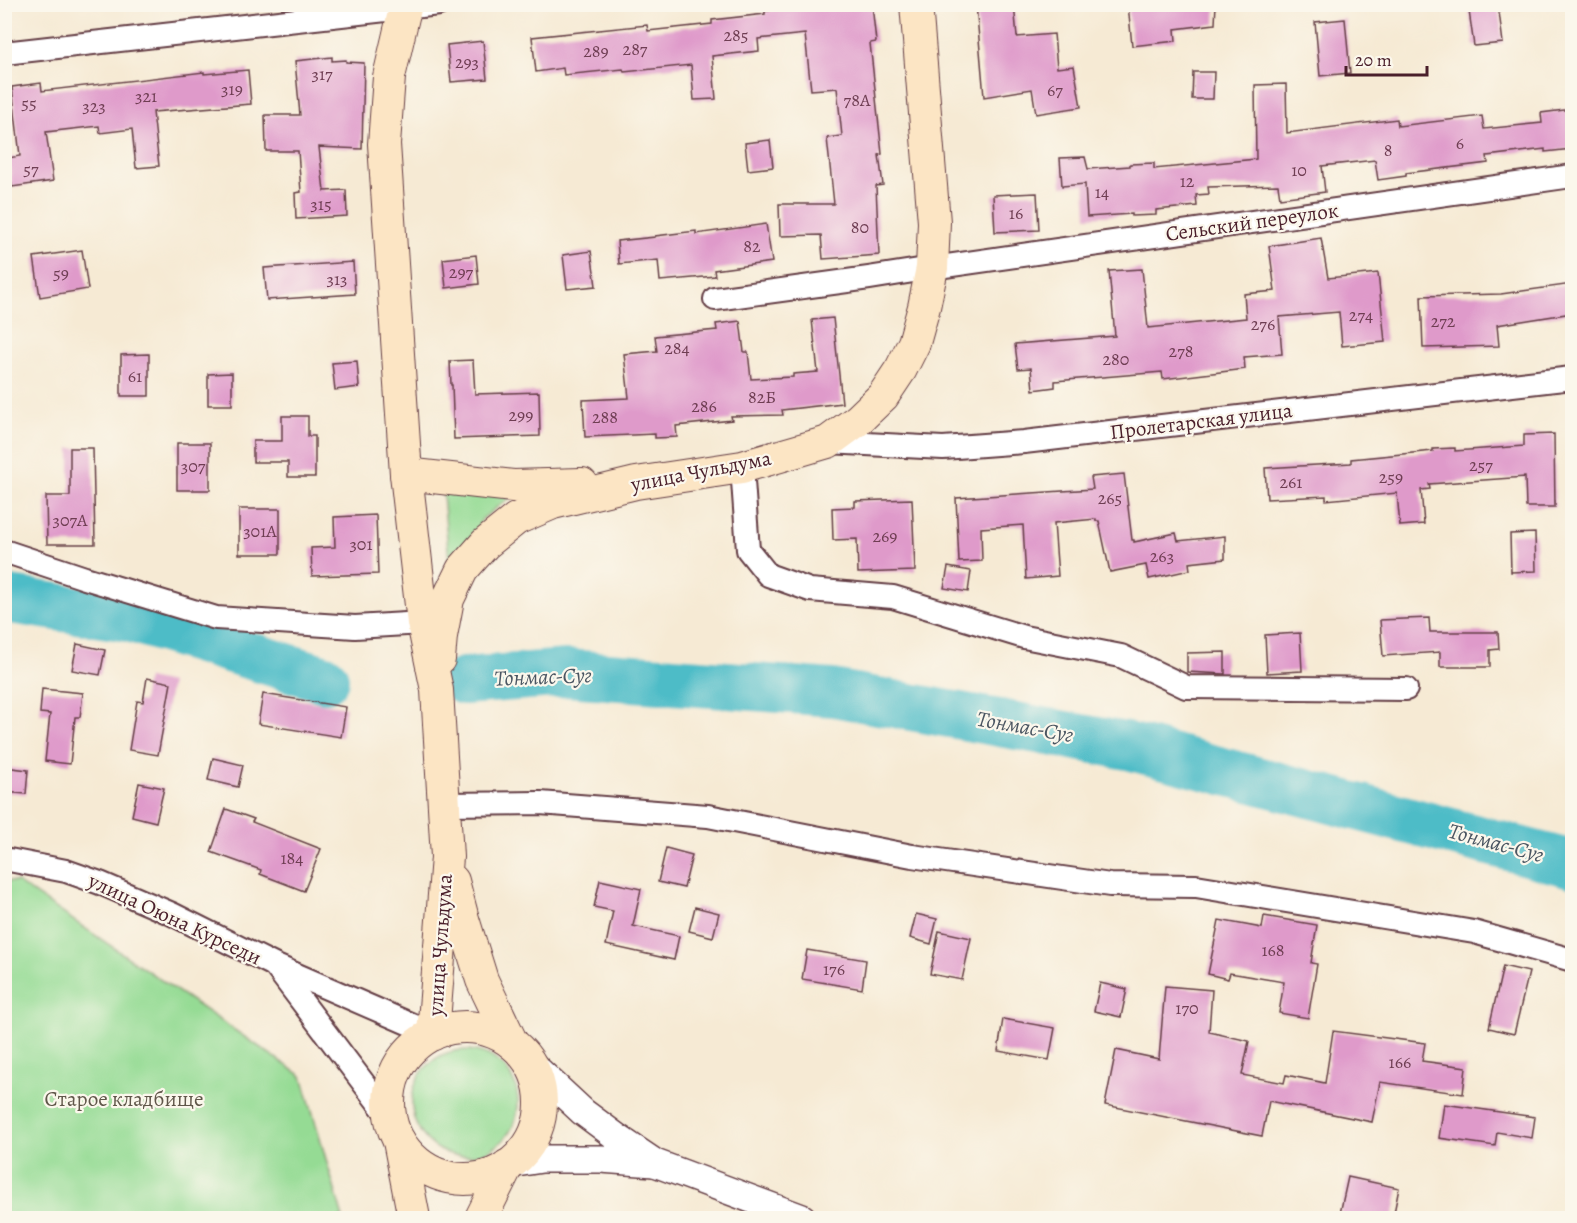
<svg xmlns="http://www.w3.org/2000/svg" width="1577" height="1223" viewBox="0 0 1577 1223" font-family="Alegreya,serif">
	<rect width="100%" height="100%" fill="#fbf7ec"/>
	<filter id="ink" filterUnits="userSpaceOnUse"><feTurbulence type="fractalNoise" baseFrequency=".0167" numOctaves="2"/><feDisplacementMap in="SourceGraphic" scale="12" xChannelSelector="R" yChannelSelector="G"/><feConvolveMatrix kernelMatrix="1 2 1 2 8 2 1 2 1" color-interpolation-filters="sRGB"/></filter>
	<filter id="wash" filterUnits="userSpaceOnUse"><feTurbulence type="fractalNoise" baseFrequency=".008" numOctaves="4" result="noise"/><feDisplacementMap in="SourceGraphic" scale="24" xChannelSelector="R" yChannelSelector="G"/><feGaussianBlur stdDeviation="1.35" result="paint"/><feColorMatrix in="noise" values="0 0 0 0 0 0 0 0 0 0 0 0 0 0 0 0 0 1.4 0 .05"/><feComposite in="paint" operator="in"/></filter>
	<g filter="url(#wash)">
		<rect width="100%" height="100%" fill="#f6ead4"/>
		<g fill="#95db94" stroke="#707d60" stroke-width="1.5">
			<polygon points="530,482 482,519 451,582 442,484"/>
			<polygon points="5,881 17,882 302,1076 343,1218 5,1218"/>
			<circle cx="465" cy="1103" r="53"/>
		</g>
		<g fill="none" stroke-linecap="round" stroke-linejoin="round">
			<g stroke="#4ebcc7" stroke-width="48">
				<polyline points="4,599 129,618 325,679"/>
				<polyline points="464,681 567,673 833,693 1132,747 1572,864"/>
			</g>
		</g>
		<g id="blocks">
			<g fill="#df9aca">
				<polygon points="826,4 833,4 833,9 872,5 876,42 870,43 882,154 879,155 883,185 876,186 879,255 823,259 821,235 780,236 779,204 834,204 827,138 842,136 837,88 811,90 805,34 758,39 759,51 712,56 716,99 694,100 691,65 624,72 623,69 564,75 563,68 536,72 532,37 647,25 648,31 712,24 712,20 765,14 765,11"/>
				<polygon points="976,4 1014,4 1017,37 1054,34 1057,68 1074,66 1081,107 1036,114 1032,89 984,97"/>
				<polygon points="1128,4 1216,4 1215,24 1175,29 1176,41 1132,46"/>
				<polygon points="1468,4 1498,4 1503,43 1474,46"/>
				<polygon points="1345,19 1350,73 1320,76 1315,22"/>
				<polygon points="483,41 487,79 451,82 447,45"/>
				<polygon points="332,57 332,61 346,60 346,62 364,63 362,149 319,147 324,191 346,190 347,216 296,219 295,193 301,192 298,151 266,151 265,115 300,115 295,61"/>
				<polygon points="248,70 251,104 153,112 159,166 136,168 132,129 100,133 99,126 46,132 53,181 12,187 8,158 20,156 12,87 41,83 42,91 204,72 204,74"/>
				<polygon points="1193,72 1214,72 1213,99 1192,99"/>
				<polygon points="1286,84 1287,133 1397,119 1398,126 1482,116 1484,129 1542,123 1541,113 1572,109 1572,149 1545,152 1545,149 1487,156 1488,163 1406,173 1406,176 1378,180 1375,160 1322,166 1325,192 1280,198 1278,185 1208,187 1209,194 1196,195 1197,206 1156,210 1156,215 1132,216 1132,214 1087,217 1085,184 1062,186 1060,158 1085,157 1088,169 1130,166 1130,164 1154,163 1154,169 1256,159 1255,85"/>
				<polygon points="770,140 773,167 748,170 745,143"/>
				<polygon points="1037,193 1039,230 995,232 993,195"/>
				<polygon points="766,224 772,262 714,270 715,276 660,281 658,260 619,264 617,241 655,237 655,236 696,231 696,234"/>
				<polygon points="1321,238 1328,278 1378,273 1385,342 1342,346 1339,312 1279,317 1282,354 1244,357 1245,369 1163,379 1162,372 1055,381 1055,387 1033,390 1031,368 1018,369 1015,344 1115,336 1109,271 1142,269 1148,328 1246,318 1244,294 1275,291 1269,246"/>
				<polygon points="82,250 88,289 40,297 34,257"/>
				<polygon points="591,251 596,286 567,289 563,255"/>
				<polygon points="476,255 479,284 446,288 443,259"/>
				<polygon points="353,262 355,294 267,300 264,268"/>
				<polygon points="1572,284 1572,313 1497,325 1499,346 1423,348 1421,296 1501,294"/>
				<polygon points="833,318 842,403 782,410 783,415 731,416 732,420 676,426 677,437 655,438 655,434 585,437 583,400 629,398 624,354 657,351 655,336 717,330 716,324 740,321 744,352 748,352 751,379 793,377 793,374 818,372 812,320"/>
				<polygon points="149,354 149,396 121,396 121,355"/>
				<polygon points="473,360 475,394 539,392 540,436 454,439 452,385 451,385 450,361"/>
				<polygon points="357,361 359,387 335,390 332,363"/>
				<polygon points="232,373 232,405 208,405 208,374"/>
				<polygon points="282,416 308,416 308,436 315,436 315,477 288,477 288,462 253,462 253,441 282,441"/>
				<polygon points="1554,434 1555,507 1526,507 1525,477 1429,484 1430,489 1421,490 1424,524 1400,526 1397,493 1326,500 1326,496 1267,499 1265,468 1351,463 1351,459 1433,451 1433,449 1455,448 1455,451 1524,446 1524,435"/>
				<rect x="177" y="443" width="33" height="47"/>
				<polygon points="70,448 93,448 95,544 47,544 46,496 70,496"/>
				<polygon points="1124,474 1132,540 1134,540 1134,542 1176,533 1178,541 1225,536 1225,559 1189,563 1190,570 1149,579 1146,565 1110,572 1099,521 1096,521 1096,519 1054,523 1058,576 1026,579 1023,525 981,528 982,561 959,562 956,498 1093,489 1091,477"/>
				<polygon points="912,499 915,571 858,573 857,539 833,540 832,508 855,507 855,501"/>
				<rect x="239" y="509" width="41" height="45"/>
				<polygon points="376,515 378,574 312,576 311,548 335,547 334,517"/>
				<polygon points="1535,533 1536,571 1511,572 1510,534"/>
				<polygon points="948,567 971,571 968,592 944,588"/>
				<polygon points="1429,618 1430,632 1498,632 1499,649 1490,650 1490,667 1440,667 1440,652 1383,656 1380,620"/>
				<polygon points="1300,633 1302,671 1267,673 1265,635"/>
				<polygon points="77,644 105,650 100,675 72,670"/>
				<polygon points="1225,652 1225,674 1187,672 1187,653"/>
				<polygon points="147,678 171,683 158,755 129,750 137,701 143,702"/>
				<polygon points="42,689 83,693 80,717 75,717 70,764 45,761 50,714 40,713"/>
				<polygon points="263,694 346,707 341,737 258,724"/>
				<polygon points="213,758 243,765 238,787 208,780"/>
				<polygon points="4,767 28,770 26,794 4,792"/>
				<polygon points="139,783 164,788 156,822 132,816"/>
				<polygon points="226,809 254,819 252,822 321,849 304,891 260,874 261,870 211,852"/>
				<polygon points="666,848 692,855 684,888 658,882"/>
				<polygon points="600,880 641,889 633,926 679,936 674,960 606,945 613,911 594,907"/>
				<polygon points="695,907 719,913 713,937 689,931"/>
				<polygon points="916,914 937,919 931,944 910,938"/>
				<polygon points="1264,916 1317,925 1311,963 1317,964 1308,1018 1279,1013 1284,982 1230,973 1228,979 1208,974 1219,920 1262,928"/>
				<polygon points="939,931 971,938 962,980 930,974"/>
				<polygon points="807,950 866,960 862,989 802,979"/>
				<polygon points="1503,966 1529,972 1514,1034 1489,1028"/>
				<polygon points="1100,983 1127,989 1121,1017 1094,1011"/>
				<polygon points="1165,986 1212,990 1209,1032 1249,1041 1242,1075 1284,1083 1286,1075 1325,1083 1333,1031 1425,1043 1422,1061 1466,1067 1463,1094 1380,1082 1372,1122 1269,1101 1262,1136 1105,1105 1116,1050 1159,1059"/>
				<polygon points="1003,1019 1055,1028 1049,1060 998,1051"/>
				<polygon points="1444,1104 1535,1117 1532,1138 1497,1132 1495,1146 1439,1138"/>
				<polygon points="1348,1177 1399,1188 1393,1218 1339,1218"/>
			</g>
		</g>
	</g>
	<g filter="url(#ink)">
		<use href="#blocks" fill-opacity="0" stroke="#643d44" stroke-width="1.5"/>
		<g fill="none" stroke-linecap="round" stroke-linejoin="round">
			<g stroke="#643d44" stroke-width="26">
				<g id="minor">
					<polyline points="4,53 439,4"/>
					<polyline points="715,299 869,278 932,268 1572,176"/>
					<polyline points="828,442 943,448 1024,442 1572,378"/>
					<polyline points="742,467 748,550 768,575 810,590 893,597 1024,637 1121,656 1186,687 1406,689"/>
					<polyline points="4,551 85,578 216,618 355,627 423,623"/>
					<polyline points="444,804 540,803 708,816 912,856 1110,885 1196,886 1474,932 1572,960"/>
					<polyline points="4,859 66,871 100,883 172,914 274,965 433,1034"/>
					<polyline points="275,966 390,1118"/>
				</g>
			</g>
			<g stroke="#643d44" stroke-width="30">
				<g id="tertiary">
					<polyline points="527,1060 583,1112 618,1138 655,1163 802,1218"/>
					<polyline points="510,1164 542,1159 601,1159 654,1163"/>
				</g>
			</g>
			<g stroke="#643d44" stroke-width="34">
				<g id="secondary">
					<polyline points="406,4 389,77 384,144 406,474 423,623 437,690 447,857 433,1034"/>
					<polyline points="406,474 513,486 582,484"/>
					<polyline points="439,659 441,636 448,599 462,570 485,544 516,519 553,503 636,483 742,467 828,442 858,420 883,396 901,369 914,343 924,307 932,268 934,222 916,4"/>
					<polyline points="453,881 463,919 482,980 512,1043"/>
					<circle cx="465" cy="1103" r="76"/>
					<polyline points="399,1141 414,1218"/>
					<polyline points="481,1218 507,1166"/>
				</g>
			</g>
			<use href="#minor" stroke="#fff" stroke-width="22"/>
			<use href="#tertiary" stroke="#fff" stroke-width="27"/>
			<use href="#secondary" stroke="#fce5c4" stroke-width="32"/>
		</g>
	</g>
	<g text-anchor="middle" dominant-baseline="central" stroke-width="4.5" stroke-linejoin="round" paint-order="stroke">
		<g font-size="18" fill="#6f3e53">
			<text x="736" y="35">285</text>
			<text x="635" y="49">287</text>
			<text x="596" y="51">289</text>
			<text x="467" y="62">293</text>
			<text x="322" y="74">317</text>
			<text x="232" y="89">319</text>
			<text x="1055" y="90">67</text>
			<text x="146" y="96">321</text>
			<text x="857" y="100">78А</text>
			<text x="29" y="103">55</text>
			<text x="94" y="106">323</text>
			<text x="1460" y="143">6</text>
			<text x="1388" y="150">8</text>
			<text x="31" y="169">57</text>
			<text x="1299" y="170">10</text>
			<text x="1187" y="181">12</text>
			<text x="1102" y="192">14</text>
			<text x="321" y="204">315</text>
			<text x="1016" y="213">16</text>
			<text x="860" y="227">80</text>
			<text x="752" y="246">82</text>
			<text x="461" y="272">297</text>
			<text x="61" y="273">59</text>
			<text x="337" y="279">313</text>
			<text x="1361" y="315">274</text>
			<text x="1443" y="321">272</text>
			<text x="1263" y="324">276</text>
			<text x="677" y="348">284</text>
			<text x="1181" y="351">278</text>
			<text x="1116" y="359">280</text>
			<text x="135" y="376">61</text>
			<text x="762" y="397">82Б</text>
			<text x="704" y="406">286</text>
			<text x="521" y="415">299</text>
			<text x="605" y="417">288</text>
			<text x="1481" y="465">257</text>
			<text x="193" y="466">307</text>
			<text x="1391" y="477">259</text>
			<text x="1291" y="482">261</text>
			<text x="1110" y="498">265</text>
			<text x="70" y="520">307А</text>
			<text x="260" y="531">301А</text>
			<text x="885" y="536">269</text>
			<text x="361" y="544">301</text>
			<text x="1162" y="556">263</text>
			<text x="292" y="858">184</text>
			<text x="1273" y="950">168</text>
			<text x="834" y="969">176</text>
			<text x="1187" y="1008">170</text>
			<text x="1400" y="1062">166</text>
		</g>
		<g font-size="21" fill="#4a1f2b" stroke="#fbf7ec">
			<text transform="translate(1252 222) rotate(-8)">Сельский переулок</text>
			<text transform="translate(1201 421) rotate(-7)">Пролетарская улица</text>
			<text transform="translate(701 471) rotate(-11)">улица Чульдума</text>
			<text transform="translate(175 919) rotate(25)">улица Оюна Курседи</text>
			<text transform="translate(440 945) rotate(-86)">улица Чульдума</text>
		</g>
		<g font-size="21" fill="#60574a" stroke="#fbf7ec">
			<text x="124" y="1099">Старое кладбище</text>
		</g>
		<g font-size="22" font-style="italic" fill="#4b5662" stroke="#fbf7ec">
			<text transform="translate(543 677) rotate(-2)">Тонмас-Суг</text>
			<text transform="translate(1025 727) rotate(10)">Тонмас-Суг</text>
			<text transform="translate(1496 843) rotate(15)">Тонмас-Суг</text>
		</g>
	</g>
	<rect width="1577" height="1223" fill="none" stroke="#fbf7ec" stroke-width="24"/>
	<path d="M1346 66v9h81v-9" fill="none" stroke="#4a1f2b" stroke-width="3"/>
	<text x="1355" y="66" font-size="18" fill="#4a1f2b" stroke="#fbf7ec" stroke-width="4.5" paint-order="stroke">20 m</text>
</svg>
